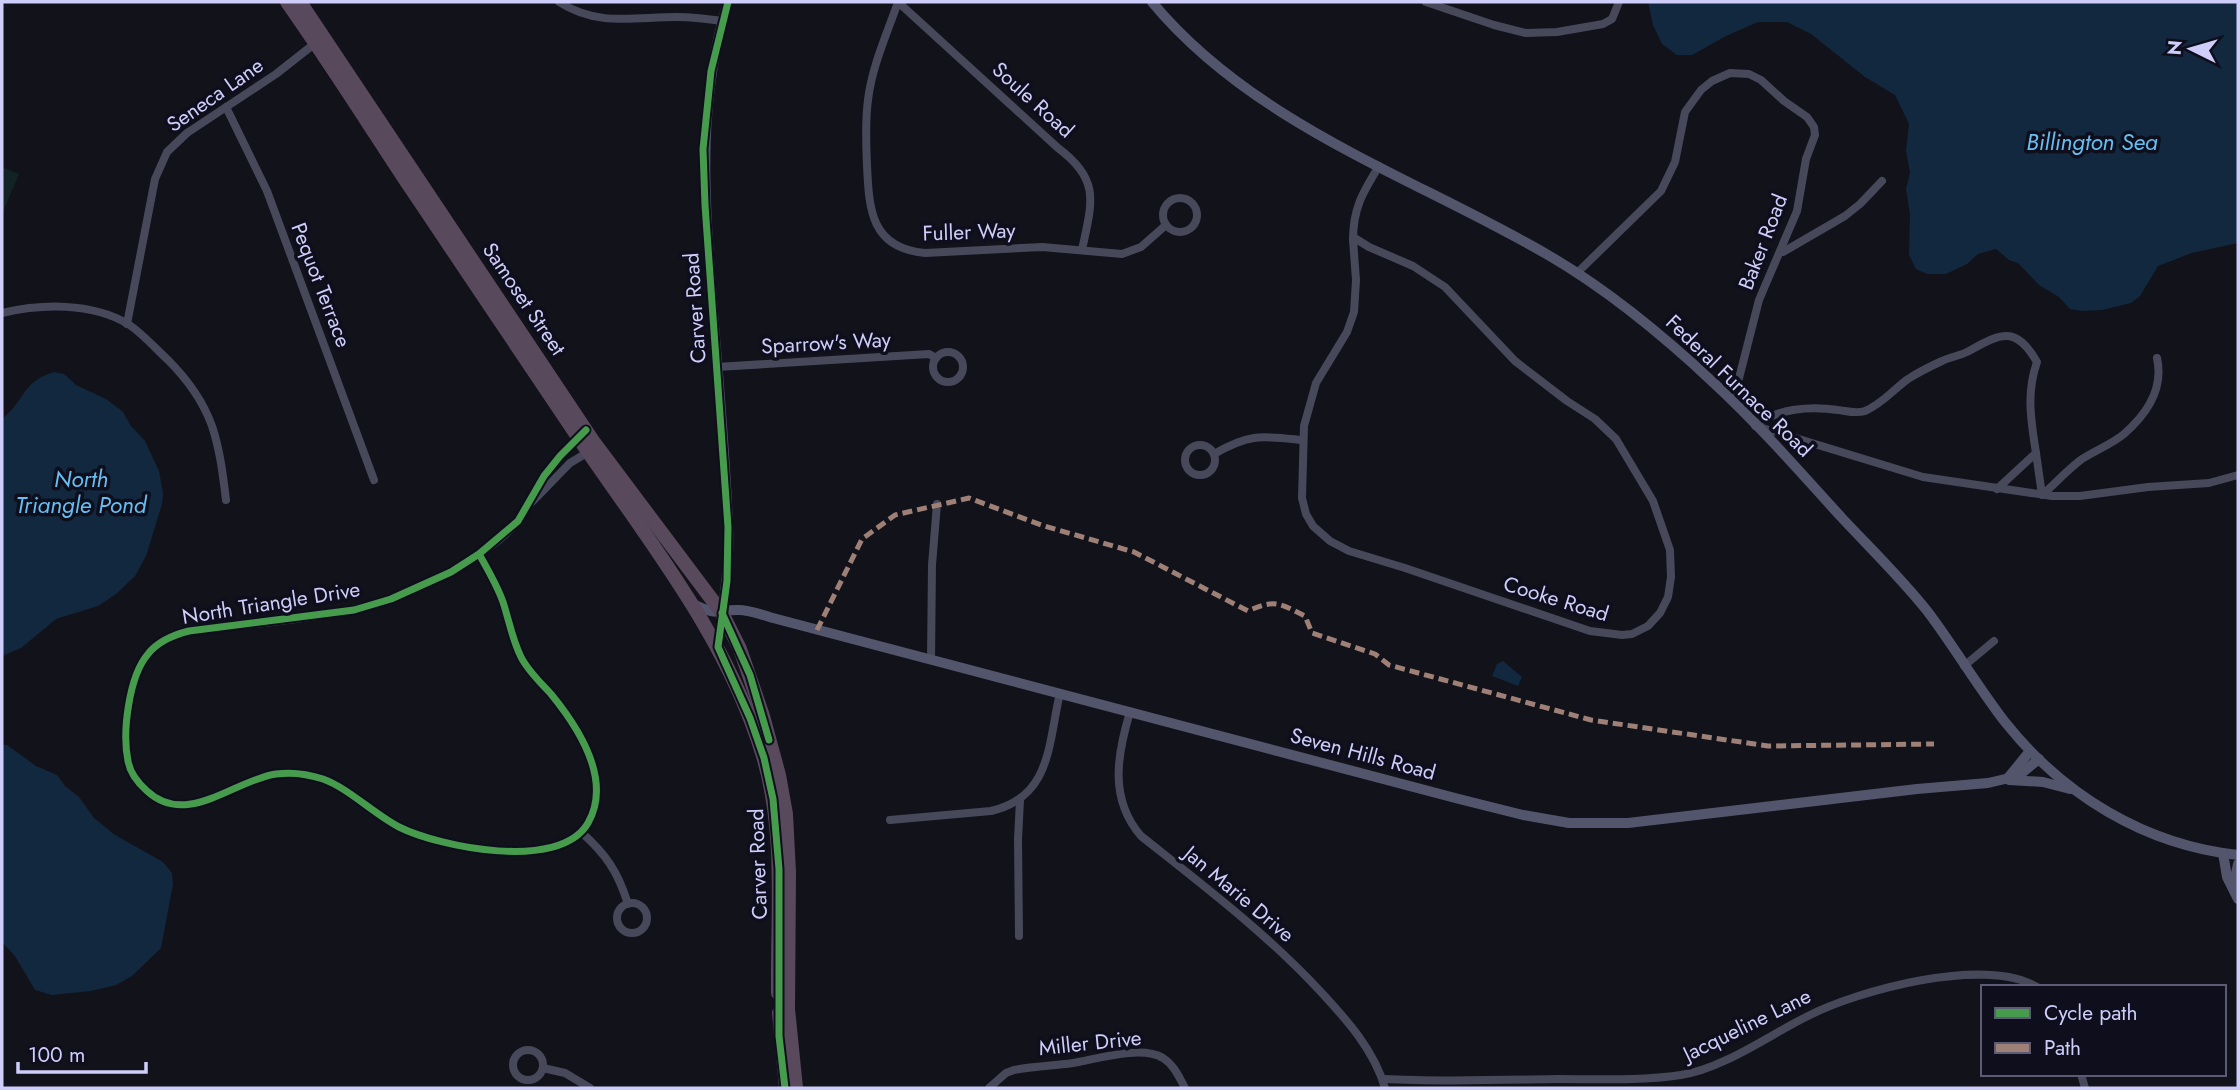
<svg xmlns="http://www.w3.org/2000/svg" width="2240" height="1090" font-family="Jost,sans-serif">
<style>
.green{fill:#112423}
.water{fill:#12283e}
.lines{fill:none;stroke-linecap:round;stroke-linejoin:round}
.street{stroke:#47485a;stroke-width:8}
.secondary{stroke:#53556c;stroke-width:10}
.highway{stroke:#59495d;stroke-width:14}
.quiet{stroke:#9e8076;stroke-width:5;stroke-dasharray:10 5;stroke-linecap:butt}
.cycleway-casing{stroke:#0f0e1d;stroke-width:11}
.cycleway{stroke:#469c4c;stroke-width:7}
.labels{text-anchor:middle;stroke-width:7;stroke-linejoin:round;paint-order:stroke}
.street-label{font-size:21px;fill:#cfcefb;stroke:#0f0e1d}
.water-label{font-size:23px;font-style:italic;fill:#65bff2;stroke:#0f0e1d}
</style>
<rect width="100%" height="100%" fill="#12121a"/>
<!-- green -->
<path class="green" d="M2,167L19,174L2,214Z"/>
<!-- water -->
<g class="water">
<path d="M1648,2H2238V243L2192,253L2158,266L2140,296L2131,303L2102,310L2082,311L2070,309L2059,297L2039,285L2018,263L2009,260L1996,249L1978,254L1967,264L1946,274H1927L1916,269L1909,255L1910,214L1906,189L1910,173L1906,151L1909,124L1895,95L1865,77L1811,34L1787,22H1758L1726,36L1692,55H1677L1662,44L1653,25Z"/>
<path d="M54,372L64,374L76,385L106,399L123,412L131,426L145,441L159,471L163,493L162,504L146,556L135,576L116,594L98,606L56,619L21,648L2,656V419C26,400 21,382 54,372Z"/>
<path d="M1503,661L1522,677L1518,686L1492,676L1497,664Z"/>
<path d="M2,745H7L36,766L57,775L65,786L79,797L94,818L115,835L163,862L172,873L173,884L161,948L132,976L116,985L91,991L52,995L35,990L15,956L2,942Z"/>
</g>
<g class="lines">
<!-- street -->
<g class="street">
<path d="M559,2C598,27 634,17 677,17C692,17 707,19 722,21"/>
<path d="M1426,2L1494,25L1526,33L1557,32L1603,24L1612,19L1619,2"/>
<path d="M226,107L267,191L374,480"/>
<circle cx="1180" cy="215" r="17"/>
<path d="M1353,237L1369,247L1413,266L1445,287L1515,361L1567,401L1595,419L1616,439L1653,501L1670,550L1671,577L1668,597L1660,613L1648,626L1632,634L1622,635L1590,631L1405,568L1349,551L1330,541L1313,526L1306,514L1302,498L1304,426L1316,383L1347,332L1354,312L1356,280L1353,240C1353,208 1363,192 1379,166"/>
<path d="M1082,250C1092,202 1101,180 1058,148L898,2C887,34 872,66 868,100C865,122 866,144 867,165C869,210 871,248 925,253L1042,247L1122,254L1141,247L1166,225"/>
<path d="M1783,252L1845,216L1860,204L1882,181"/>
<path d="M1577,273L1661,191L1675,162L1685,112L1701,90L1712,81L1730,73L1749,74L1761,80L1784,101L1807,117L1814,127L1815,135L1806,159L1797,211L1759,300L1737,386L1727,396"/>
<path d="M2,313C41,304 91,302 128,324C142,333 155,348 168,360C186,378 203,401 212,426C220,450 223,475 226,500"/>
<path d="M127,324L155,179L167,152L187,133L276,74L318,41"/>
<circle cx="948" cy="367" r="15"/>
<path d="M717,367L929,354L936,358"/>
<path d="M1755,426C1777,408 1811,406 1838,410C1847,411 1856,414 1865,411C1882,404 1894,389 1908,379C1919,372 1931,366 1942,361C1950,357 1959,356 1967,352C2000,334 2015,324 2037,362C2026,393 2031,421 2036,453L1997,489"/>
<path d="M1759,427L1923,477L2052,496H2080L2148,487L2209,483L2238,475"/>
<circle cx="1200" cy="460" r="15"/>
<path d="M2036,453L2042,495C2056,483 2068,469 2082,459C2096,450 2112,444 2124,434C2147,414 2164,389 2157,358"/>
<path d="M1214,454C1250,433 1262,436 1302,440"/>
<path d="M532,502L570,463L590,451"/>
<path d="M479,554C488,570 497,585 503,602C509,620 512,639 521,657C528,671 540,682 551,694C578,727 613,779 588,823C560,872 439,847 399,827C374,814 348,788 323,779C308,774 291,772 276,774C234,780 187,828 147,791C138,783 130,773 128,761C122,732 129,676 148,654C158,641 173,635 189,631C290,619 386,618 473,558C489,548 507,536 518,521C529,507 534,489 544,475C554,460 568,448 580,436"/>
<path d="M931,660L932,565L937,504"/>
<path d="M1964,666L1994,641"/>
<path d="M1130,712C1117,755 1109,799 1141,836C1204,886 1266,933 1320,991C1347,1020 1374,1050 1385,1088"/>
<path d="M890,820L991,811C1052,797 1048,743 1060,693"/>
<path d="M581,832C606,854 618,872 628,904"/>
<circle cx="632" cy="918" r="15"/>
<path d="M1019,936L1018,839L1020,800"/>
<circle cx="528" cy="1065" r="15"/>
<path d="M543,1068L565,1073L590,1088"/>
<path d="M2081,1074L2085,1088"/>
<path d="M1383,1079C1441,1082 1500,1080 1558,1079C1599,1079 1640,1081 1681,1075C1722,1069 1768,1036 1806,1017C1858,990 1984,956 2037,987"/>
<path d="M989,1088L1006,1073L1014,1070C1033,1066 1053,1066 1073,1063C1097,1059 1141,1045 1163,1058C1174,1065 1179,1077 1185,1088"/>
</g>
<!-- secondary -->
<g class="secondary">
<path d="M1152,2C1254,125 1414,177 1548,255C1610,291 1664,336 1716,385C1760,426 1801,473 1842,518C1871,549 1902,579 1928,612C1955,648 1978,687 2005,722C2063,795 2145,845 2238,855"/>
<path d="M693,604C718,616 714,610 738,610C749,610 763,615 773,618L1459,799L1523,815L1569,823H1628L1917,789L1988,783L2018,776L2039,759"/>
<path d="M718,647C723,606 730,567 728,525C725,446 717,366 711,286C704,187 698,99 728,2"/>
<path d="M2008,778L2030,751"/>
<path d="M2009,780L2043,782L2070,789"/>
<path d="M2223,853L2227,877L2238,899"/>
<path d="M2233,887L2238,864"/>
</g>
<!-- highway -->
<g class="highway">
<path d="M287,2C330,63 369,125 410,187C466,270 522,354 578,437C647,539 727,636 763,756C786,833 777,914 778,993"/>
<path d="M300,2L593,441L722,613L740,649L763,716L779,775L786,814L789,872L788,1009L796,1088"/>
<path d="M779,1013L786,1088"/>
</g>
<!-- quiet -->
<path class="quiet" d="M817,630L862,539L895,515L969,498L1041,525L1134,552L1248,611C1275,599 1279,603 1305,616L1312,633L1375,654L1389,665L1591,720L1768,746L1934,744"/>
<defs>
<g id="cycleway">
<path d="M728,2L711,71L703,149L705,205L728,527L727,581L718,647L750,718L764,758L773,799L779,869V1036L785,1088"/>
<path d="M479,554C488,570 497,585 503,602C509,620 512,639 521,657C528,671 540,682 551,694C578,727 613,779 588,823C560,872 439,847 399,827C374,814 348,788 323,779C308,774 291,772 276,774C234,780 187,828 147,791C138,783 130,773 128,761C122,732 129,676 148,654C158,641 173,635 189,631L354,610L391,599L451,572L479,554L518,521L544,476L560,456L586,430"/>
<path d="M722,613L750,675L769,740"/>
</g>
</defs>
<!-- cycleway casing -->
<use href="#cycleway" class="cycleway-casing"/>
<!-- cycleway -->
<use href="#cycleway" class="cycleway"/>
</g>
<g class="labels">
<!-- street labels -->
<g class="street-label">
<text transform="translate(215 95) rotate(-35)" y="7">Seneca Lane</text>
<text transform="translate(1033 100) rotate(42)" y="7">Soule Road</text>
<text transform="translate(969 232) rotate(-2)" y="7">Fuller Way</text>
<text transform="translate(1763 242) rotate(-69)" y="7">Baker Road</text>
<text transform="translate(321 285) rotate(69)" y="7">Pequot Terrace</text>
<text transform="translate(524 299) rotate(56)" y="7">Samoset Street</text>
<text transform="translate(695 308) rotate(-94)" y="7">Carver Road</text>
<text transform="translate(826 343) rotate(-3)" y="7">Sparrow's Way</text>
<text transform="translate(1739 386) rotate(44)" y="7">Federal Furnace Road</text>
<text transform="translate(1556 599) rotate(17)" y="7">Cooke Road</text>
<text transform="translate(271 603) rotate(-9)" y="7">North Triangle Drive</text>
<text transform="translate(1363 754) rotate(15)" y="7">Seven Hills Road</text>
<text transform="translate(758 864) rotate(-92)" y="7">Carver Road</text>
<text transform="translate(1239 894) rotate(40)" y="7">Jan Marie Drive</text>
<text transform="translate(1747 1025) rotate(-26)" y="7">Jacqueline Lane</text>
<text transform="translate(1090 1043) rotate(-6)" y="7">Miller Drive</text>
</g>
<!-- water labels -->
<g class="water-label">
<text x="2092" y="150">Billington Sea</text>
<text x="81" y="487">North<tspan x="81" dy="26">Triangle Pond</tspan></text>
</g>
</g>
<!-- border -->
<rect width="2240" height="1090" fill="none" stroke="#cfcefb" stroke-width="7"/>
<!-- legend -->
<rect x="1981" y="985" width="245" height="91" fill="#0f0e1d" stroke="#5c5b76" stroke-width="2"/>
<rect x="1995" y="1008" width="35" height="10" fill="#469c4c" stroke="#5c5b76" stroke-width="2"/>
<text x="2044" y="1020" font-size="21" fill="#cfcefb">Cycle path</text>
<rect x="1995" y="1043" width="35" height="10" fill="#9e8076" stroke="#5c5b76" stroke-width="2"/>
<text x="2044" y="1055" font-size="21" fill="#cfcefb">Path</text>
<!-- north arrow -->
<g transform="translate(2191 49) rotate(275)" stroke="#0f0e1d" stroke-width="5" paint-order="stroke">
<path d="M0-5L12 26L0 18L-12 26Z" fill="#cfcefb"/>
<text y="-10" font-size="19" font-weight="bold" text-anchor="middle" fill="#cfcefb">N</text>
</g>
<!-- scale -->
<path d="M18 1062v10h128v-10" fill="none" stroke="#cfcefb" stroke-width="3.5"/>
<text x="28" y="1062" font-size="21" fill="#cfcefb" stroke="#0f0e1d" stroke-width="5" paint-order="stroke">100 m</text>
</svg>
